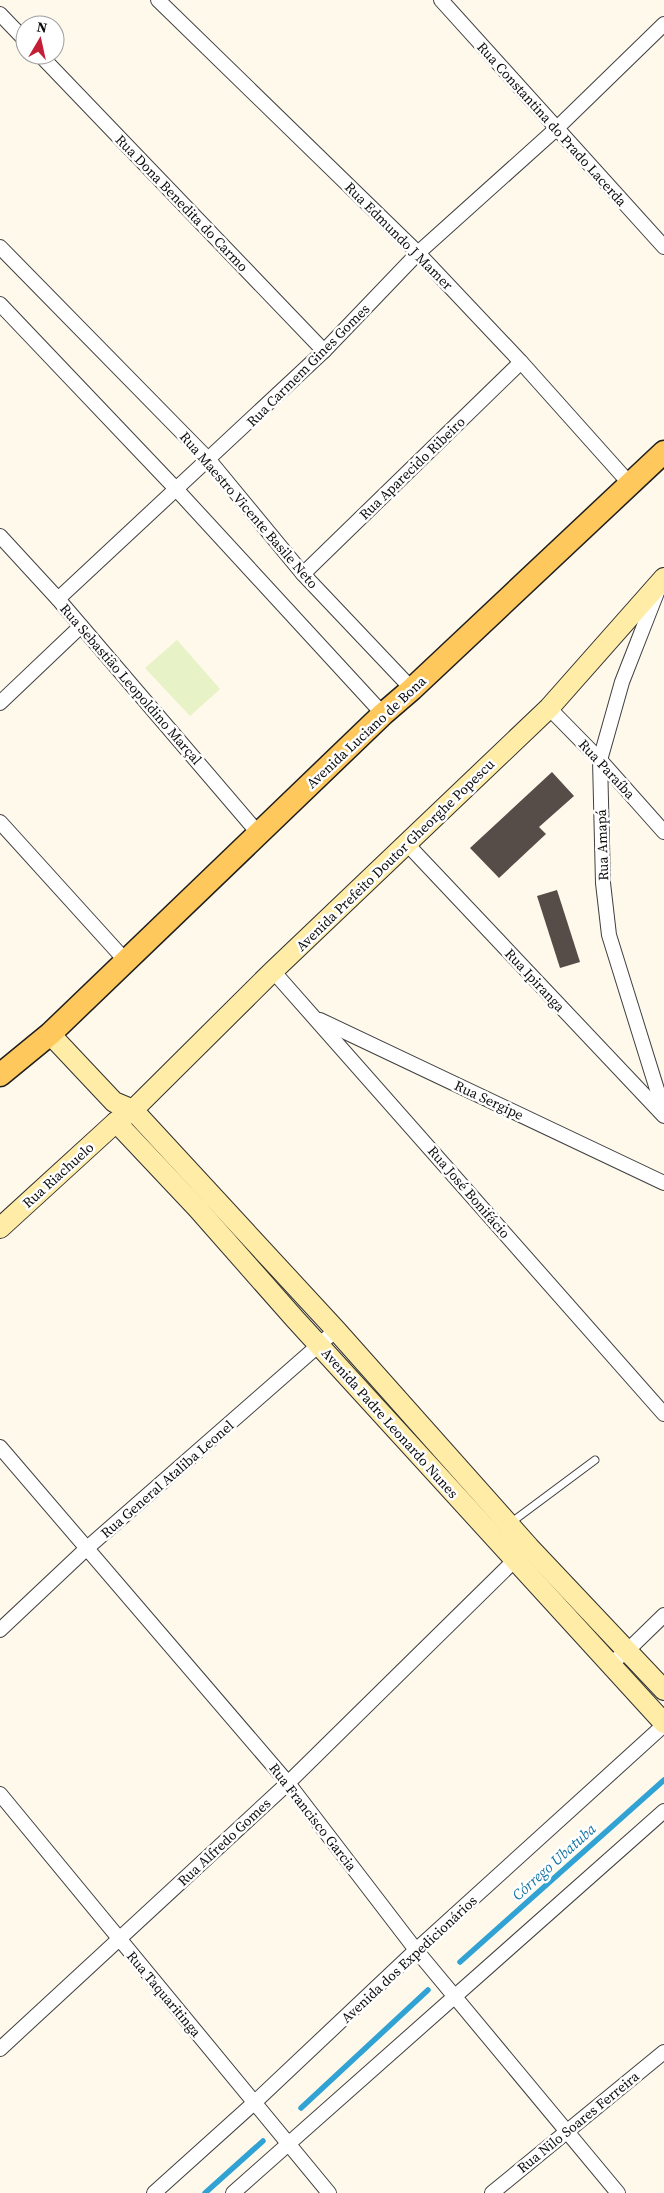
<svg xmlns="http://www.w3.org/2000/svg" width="664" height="2193" font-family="'Source Serif 4',serif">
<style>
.pitch{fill:#e7f2c6}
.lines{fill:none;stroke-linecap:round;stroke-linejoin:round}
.stream{stroke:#31a2d4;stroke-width:5.5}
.building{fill:#564c48}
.lane-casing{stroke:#404040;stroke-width:9}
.street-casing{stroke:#404040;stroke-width:16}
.secondary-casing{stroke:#2f2f2f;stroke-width:22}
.primary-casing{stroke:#1e1e1e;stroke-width:25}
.lane{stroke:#fff;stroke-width:7}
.street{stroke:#fff;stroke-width:14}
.secondary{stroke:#ffeda7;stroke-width:20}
.primary{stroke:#ffc85c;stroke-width:22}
.labels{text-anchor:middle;stroke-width:5;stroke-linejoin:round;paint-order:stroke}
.street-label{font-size:14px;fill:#0d0d0d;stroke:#fff}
.water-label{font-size:15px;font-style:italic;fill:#1072a4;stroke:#fff}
</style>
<rect width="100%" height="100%" fill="#fff9ec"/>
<!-- pitch -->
<path class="pitch" d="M177,640L220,689L190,716L145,668Z"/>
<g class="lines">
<!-- stream -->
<g class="stream">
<path d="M460,1962L664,1780"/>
<path d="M301,2108L428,1990"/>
<path d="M205,2193L263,2141"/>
</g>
</g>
<!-- building -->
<g class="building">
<path d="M552,772L574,796L539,827L546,834L499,878L470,848Z"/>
<path d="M557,890L580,962L560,968L537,896Z"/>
</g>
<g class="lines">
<defs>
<path id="lane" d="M509,1524L595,1460"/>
<g id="street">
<path d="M158,0L418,253L521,362L630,484"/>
<path d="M441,0L664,247"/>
<path d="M0,14L25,40"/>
<path d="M40,55L324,351"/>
<path d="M0,247L209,460L303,574L412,689"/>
<path d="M0,304L177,490L383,714"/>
<path d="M0,536L58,599L259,834"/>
<path d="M303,574L521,362"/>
<path d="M658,590L622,682L600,760L603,883L609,935L664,1112"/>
<path d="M58,599L324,351L418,253L556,129L664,24"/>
<path d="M0,703L81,626"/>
<path d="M549,708L600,760L664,832"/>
<path d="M0,822L125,960"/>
<path d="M407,844L664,1116"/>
<path d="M273,971L664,1414"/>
<path d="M320,1020L664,1183"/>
<path d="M0,1447L288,1783L416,1950L618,2193"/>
<path d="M0,1630L86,1549L336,1330"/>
<path d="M610,1664L627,1651L664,1615"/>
<path d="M0,1794L329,2193"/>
<path d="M0,2049L288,1783L521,1554"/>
<path d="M154,2193L254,2103L416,1950L664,1725"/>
<path d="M233,2193L664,1811"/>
<path d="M492,2193L664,2052"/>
</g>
<g id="secondary">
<path d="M50,1034L114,1102L133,1110L336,1330L529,1547L664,1690"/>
<path d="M116,1122L198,1209L295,1319L664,1723"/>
<path d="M0,1228L116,1122L133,1110L273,971L549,708L664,578"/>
</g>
<path id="primary" d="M0,1075L50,1034L383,714L412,689L664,452"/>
</defs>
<!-- lane casing -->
<use href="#lane" class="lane-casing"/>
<!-- street casing -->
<use href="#street" class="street-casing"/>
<!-- secondary casing -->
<use href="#secondary" class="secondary-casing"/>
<!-- primary casing -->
<use href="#primary" class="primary-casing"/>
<!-- lane -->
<use href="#lane" class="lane"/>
<!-- street -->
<use href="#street" class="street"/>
<!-- secondary -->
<use href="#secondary" class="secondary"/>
<!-- primary -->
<use href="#primary" class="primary"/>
</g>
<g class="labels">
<!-- street labels -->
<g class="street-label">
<text transform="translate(552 124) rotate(48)" y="5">Rua Constantina do Prado Lacerda</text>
<text transform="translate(182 203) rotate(46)" y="5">Rua Dona Benedita do Carmo</text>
<text transform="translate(399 236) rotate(45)" y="5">Rua Edmundo J Mamer</text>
<text transform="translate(308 365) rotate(-45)" y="5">Rua Carmem Gines Gomes</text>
<text transform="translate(412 468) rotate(-44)" y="5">Rua Aparecido Ribeiro</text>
<text transform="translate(249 510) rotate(49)" y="5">Rua Maestro Vicente Basile Neto</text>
<text transform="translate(131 684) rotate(49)" y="5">Rua Sebastião Leopoldino Marçal</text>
<text transform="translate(366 732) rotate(-43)" y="5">Avenida Luciano de Bona</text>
<text transform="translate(607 769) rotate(47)" y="5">Rua Paraíba</text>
<text transform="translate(602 845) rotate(-92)" y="5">Rua Amapá</text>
<text transform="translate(395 855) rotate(-44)" y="5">Avenida Prefeito Doutor Gheorghe Popescu</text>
<text transform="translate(535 980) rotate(47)" y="5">Rua Ipiranga</text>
<text transform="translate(489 1100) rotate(25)" y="5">Rua Sergipe</text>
<text transform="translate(58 1175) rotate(-42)" y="5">Rua Riachuelo</text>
<text transform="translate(469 1192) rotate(49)" y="5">Rua José Bonifácio</text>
<text transform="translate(390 1423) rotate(48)" y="5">Avenida Padre Leonardo Nunes</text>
<text transform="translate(167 1479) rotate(-41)" y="5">Rua General Ataliba Leonel</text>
<text transform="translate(313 1817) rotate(52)" y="5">Rua Francisco Garcia</text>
<text transform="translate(224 1842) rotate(-43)" y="5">Rua Alfredo Gomes</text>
<text transform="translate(409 1959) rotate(-43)" y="5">Avenida dos Expedicionários</text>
<text transform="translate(164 1994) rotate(50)" y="5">Rua Taquaritinga</text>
<text transform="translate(578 2122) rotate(-39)" y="5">Rua Nilo Soares Ferreira</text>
</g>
<!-- water labels -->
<g class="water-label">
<text transform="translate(554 1862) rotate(-42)" y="5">Córrego Ubatuba</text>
</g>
</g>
<!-- north arrow -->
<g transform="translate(40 40) rotate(9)"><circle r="24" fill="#ffffff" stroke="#9e9e9e"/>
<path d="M0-4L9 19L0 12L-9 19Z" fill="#c31e36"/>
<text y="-8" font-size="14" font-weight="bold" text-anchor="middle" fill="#0d0d0d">N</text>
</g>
</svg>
